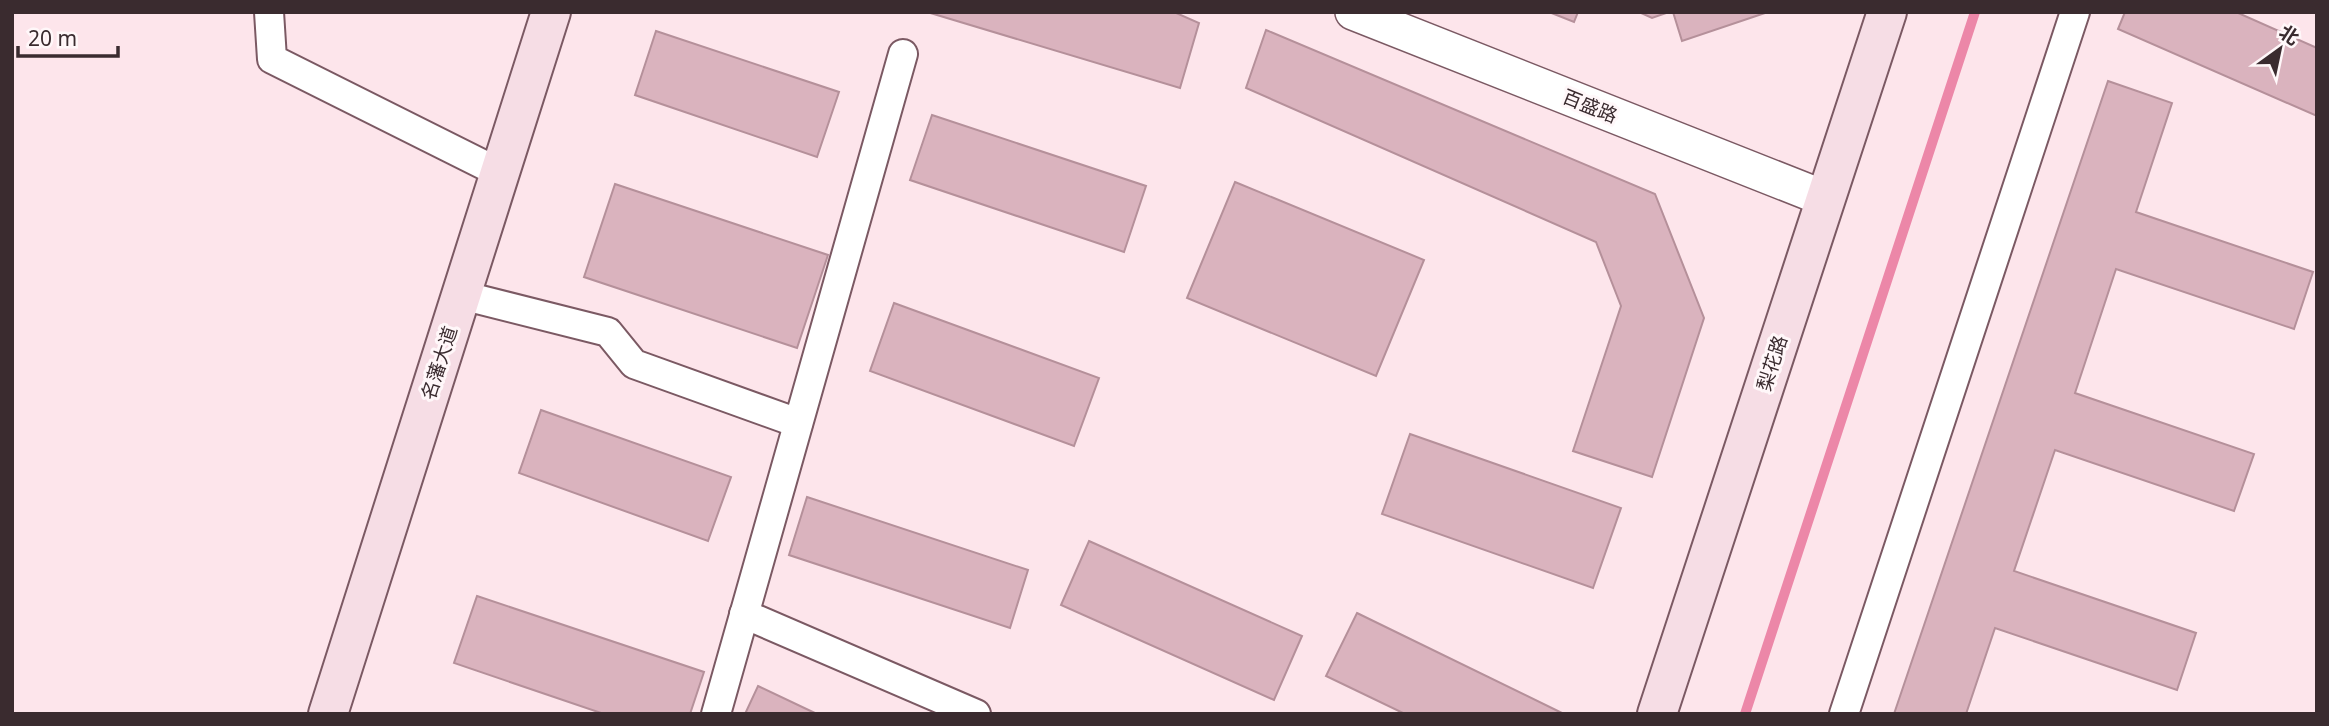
<svg xmlns="http://www.w3.org/2000/svg" width="2329" height="726" font-family="'Noto Sans','Noto Sans SC',sans-serif">
<style>
.lines{fill:none;stroke-linecap:round;stroke-linejoin:round}
.stream{stroke:#ec87a8;stroke-width:10}
.building{fill:#dab3be;stroke:#b5909a;stroke-width:2}
.minor-casing{stroke:#7b5963;stroke-width:32}
.tertiary-casing{stroke:#7b5963;stroke-width:38}
.secondary-casing{stroke:#7b5963;stroke-width:42}
.minor{stroke:#fff;stroke-width:28}
.tertiary{stroke:#fff;stroke-width:35}
.secondary{stroke:#f6dde5;stroke-width:38}
.labels{text-anchor:middle;stroke-width:6;stroke-linejoin:round;paint-order:stroke}
.street-label{font-size:19px;fill:#3a2b2f;stroke:#fff7f9}
</style>
<rect width="100%" height="100%" fill="#fde5eb"/>
<g class="lines">
<!-- stream -->
<path class="stream" d="M1745,714L1975,12"/>
</g>
<!-- building -->
<g class="building">
<path d="M927,12H1174L1199,23L1180,88Z"/>
<path d="M1549,12H1578L1574,22Z"/>
<path d="M1639,12H1669L1652,18Z"/>
<path d="M1673,12H1765V13L1682,41Z"/>
<path d="M2125,12H2236L2317,48V116L2118,29Z"/>
<path d="M1266,30L1655,194L1704,318L1652,477L1573,451L1621,306L1596,242L1246,88Z"/>
<path d="M656,31L839,92L817,157L635,95Z"/>
<path d="M2108,81L2172,103L2136,212L2313,272L2294,329L2116,269L2075,393L2254,454L2234,511L2055,450L2014,571L2196,633L2177,690L1995,628L1966,714H1894Z"/>
<path d="M932,115L1146,186L1124,252L910,180Z"/>
<path d="M1235,182L1424,260L1376,376L1187,298Z"/>
<path d="M615,184L828,255L797,348L584,277Z"/>
<path d="M894,303L1099,378L1074,446L870,371Z"/>
<path d="M541,410L731,477L708,541L519,473Z"/>
<path d="M1410,434L1621,508L1593,588L1382,514Z"/>
<path d="M807,497L1028,570L1010,628L789,555Z"/>
<path d="M1089,541L1302,636L1274,700L1061,605Z"/>
<path d="M477,596L704,672L690,714H604L454,663Z"/>
<path d="M1357,613L1564,714H1405L1326,676Z"/>
<path d="M758,686L817,714H745Z"/>
</g>
<g class="lines">
<defs>
<g id="minor">
<path d="M269,12L272,59L500,173"/>
<path d="M461,295L608,332L634,364L798,423"/>
<path d="M744,614L976,714"/>
<path d="M716,714L903,54"/>
<path d="M1844,714L2075,12"/>
</g>
<path id="tertiary" d="M1353,12L1826,199"/>
<g id="secondary">
<path d="M328,714L551,12"/>
<path d="M1657,714L1887,12"/>
</g>
</defs>
<!-- minor casing -->
<use href="#minor" class="minor-casing"/>
<!-- tertiary casing -->
<use href="#tertiary" class="tertiary-casing"/>
<!-- secondary casing -->
<use href="#secondary" class="secondary-casing"/>
<!-- minor -->
<use href="#minor" class="minor"/>
<!-- tertiary -->
<use href="#tertiary" class="tertiary"/>
<!-- secondary -->
<use href="#secondary" class="secondary"/>
</g>
<g class="labels">
<!-- street labels -->
<g class="street-label">
<text transform="translate(1590 106) rotate(22)" y="7">百盛路</text>
<text transform="translate(439 363) rotate(-72)" y="7">名藩大道</text>
<text transform="translate(1772 363) rotate(-72)" y="7">梨花路</text>
</g>
</g>
<!-- border -->
<rect width="2329" height="726" fill="none" stroke="#3a2b2f" stroke-width="28"/>
<!-- north arrow -->
<g transform="translate(2280 49) rotate(33)" stroke="#fff7f9" stroke-width="5" paint-order="stroke">
<path d="M0-5L12 26L0 18L-12 26Z" fill="#3a2b2f"/>
<text y="-10" font-size="19" font-weight="bold" text-anchor="middle" fill="#3a2b2f">北</text>
</g>
<!-- scale -->
<path d="M18 46v10h100v-10" fill="none" stroke="#3a2b2f" stroke-width="3.5"/>
<text x="28" y="46" font-size="21" fill="#3a2b2f" stroke="#fff7f9" stroke-width="5" paint-order="stroke">20 m</text>
</svg>
